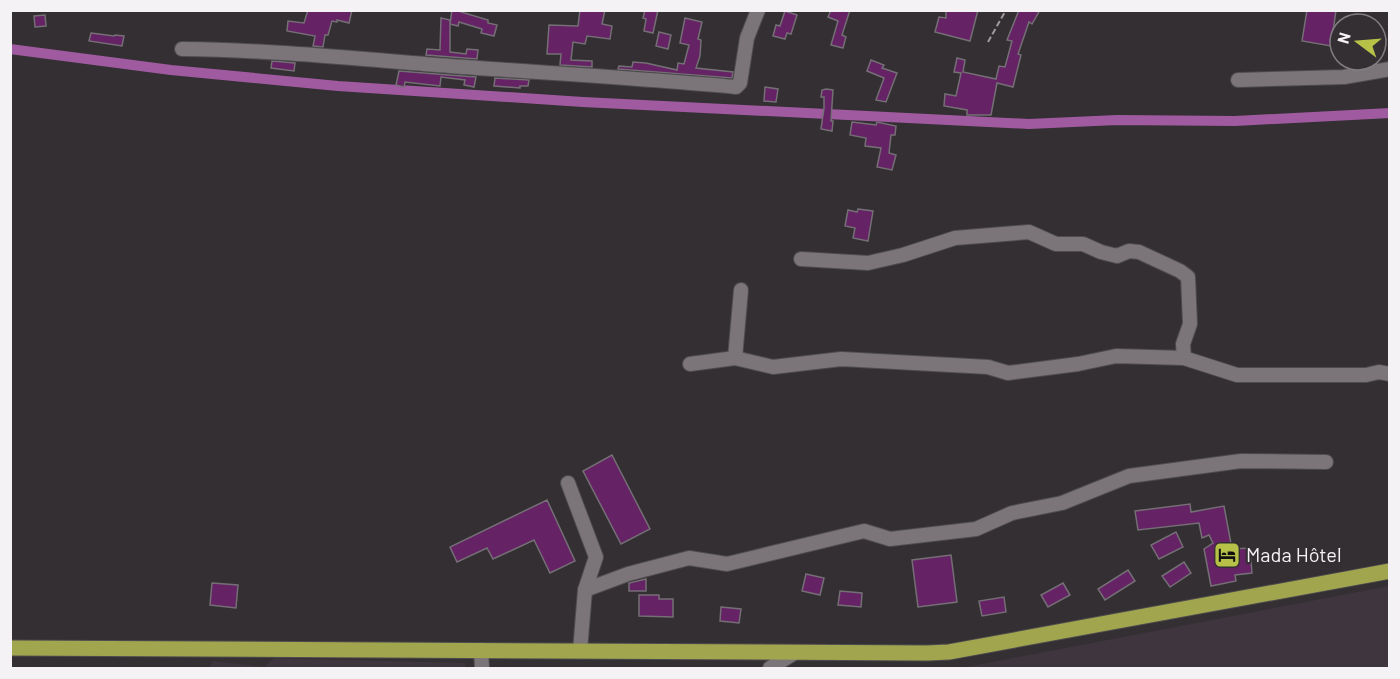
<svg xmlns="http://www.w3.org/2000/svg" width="1400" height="679" font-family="Barlow,sans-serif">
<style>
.built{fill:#3f353e}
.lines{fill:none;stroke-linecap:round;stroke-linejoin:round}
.canal{stroke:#a05ba0;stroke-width:10}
.building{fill:#652265;stroke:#746f74;stroke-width:1.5}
.minor-casing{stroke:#4f4c4f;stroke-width:16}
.major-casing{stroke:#4f4c4f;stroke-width:17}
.path{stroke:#9e9a9e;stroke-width:2;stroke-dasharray:6 3;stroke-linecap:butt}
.minor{stroke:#7b757a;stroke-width:14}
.major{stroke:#a1a64e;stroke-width:15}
.labels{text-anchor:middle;stroke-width:4.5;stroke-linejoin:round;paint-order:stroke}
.poi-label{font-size:20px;fill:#f5f2f5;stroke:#332f33;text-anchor:start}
</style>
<rect width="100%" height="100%" fill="#332f33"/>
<!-- built -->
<g class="built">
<path d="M1389,586V668H961Z"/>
<path d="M274,658L465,663L466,668H210L212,661L264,667Z"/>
</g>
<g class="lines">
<!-- canal -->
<path class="canal" d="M10,49L171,70L338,86L583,102L1029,124L1117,120L1235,121L1390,113"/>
</g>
<!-- building -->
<g class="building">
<path d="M308,10H352L349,23L337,20V22L332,21L328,35H325L323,47L313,46L315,36L287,31L288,21L304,23Z"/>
<path d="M452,10H461V12L488,20V23L497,25L494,36L481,33L482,29L459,22L458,26L450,24Z"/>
<path d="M580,10H605L602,24L612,26L610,39L587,36L585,44L573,42L571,60L592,61V67L560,65L561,54H547L549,25L578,26Z"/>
<path d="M645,10H658L653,33L644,31L646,19L643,18Z"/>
<path d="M831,10H850L842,35L846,37L843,48L831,45L838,21L828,17Z"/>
<path d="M946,10H978L970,41L935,32L939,17L946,18Z"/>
<path d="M1019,10H1040L1032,24L1029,22L1018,54L1021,55L1013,87L997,83L991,115H967V110L944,106L945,94L956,96L961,73L954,72L957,58L965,60L963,72L996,79L999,66L1005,67L1012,41L1007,40Z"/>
<path d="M1307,10H1336L1331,46L1302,41Z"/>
<path d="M785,11L797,15L791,34L787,33L785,39L773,36L776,25L780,26Z"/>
<path d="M45,15L46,26L35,27L34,16Z"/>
<path d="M441,18L450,20V52L466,54L467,49L478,50L477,59L426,55L427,49L440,50Z"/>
<path d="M685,18L702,22L698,39L701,40L700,56L696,68L733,72L732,78L618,69L619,66L632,67L633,62L646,63L677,70L678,63L684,64L689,45L680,43Z"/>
<path d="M659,32L671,35L668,49L656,46Z"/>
<path d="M91,33L114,36L115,35L124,36L122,46L89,41Z"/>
<path d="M871,60L884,65L882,68L897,73L886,102L876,100L884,78L867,71Z"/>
<path d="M272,61L295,63L294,71L271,68Z"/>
<path d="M399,71L449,75L476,77L474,87L464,85L465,80L441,77L440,86L405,82L404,87L396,85Z"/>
<path d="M495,78L529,80L528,86H520V88L494,86Z"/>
<path d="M765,87L778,89L776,102L764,101Z"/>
<path d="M826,89L833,90L831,121H833L832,131L821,129L824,108V97H821L822,90Z"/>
<path d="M852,122L876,125L877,122L896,126L895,135H891L889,153L896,155L892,170L877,167L881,148L865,146L866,138L850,135Z"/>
<path d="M858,209L873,211L868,241L853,238L855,228L845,226L848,210L857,212Z"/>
<path d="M612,455L650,529L621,544L583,471Z"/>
<path d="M547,500L575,561L550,573L534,540L493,559L487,548L457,562L450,547Z"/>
<path d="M1190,504L1191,512L1224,506L1232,549L1250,548L1252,573L1235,575L1236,581L1211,586L1204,549L1213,543L1209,535L1202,538L1199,523L1138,530L1135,511Z"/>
<path d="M1176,532L1183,547L1159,559L1151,545Z"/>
<path d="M951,555L957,602L918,607L912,560Z"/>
<path d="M1184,562L1191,573L1170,587L1162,576Z"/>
<path d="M1128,570L1135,581L1105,600L1098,589Z"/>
<path d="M806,574L824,578L820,595L802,591Z"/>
<path d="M646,579V591H629V583Z"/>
<path d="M212,583L238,585L236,608L210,605Z"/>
<path d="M1063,583L1070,595L1048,607L1041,595Z"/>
<path d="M840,591L862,593L861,607L838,605Z"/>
<path d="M639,595H659V599H673V617L639,616Z"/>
<path d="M1004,597L1006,612L982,616L979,601Z"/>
<path d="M721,607L741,609L739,623L720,621Z"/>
</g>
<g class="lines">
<defs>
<g id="minor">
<path d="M182,49C271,50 360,59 450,66C545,73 640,78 736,87L740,83L747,38L758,10"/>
<path d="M1238,80L1344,77L1390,69"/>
<path d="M801,259L868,263L903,255L955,238L1029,232L1056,244H1083L1101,252L1117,256L1129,251L1139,252L1180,271L1188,277L1190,324L1183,344L1184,358"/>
<path d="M735,358L741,290"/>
<path d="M690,364L735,358L773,367L841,359L988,367L1008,373L1078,364L1116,356L1184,358L1237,375H1366L1379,372L1390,374"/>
<path d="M568,483L596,557L585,590L580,651"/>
<path d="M585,590L628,574L689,558L727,564L864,531L890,539L976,529L1012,513L1062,503L1129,476L1241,461L1326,462"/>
<path d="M481,650L482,668"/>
<path d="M770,668L796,652"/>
</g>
<path id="major" d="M10,648L927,653L949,652L1390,571"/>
</defs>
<!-- minor casing -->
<use href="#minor" class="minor-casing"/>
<!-- major casing -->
<use href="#major" class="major-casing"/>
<!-- path -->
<path class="path" d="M988,42L1006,10"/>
<!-- minor -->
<use href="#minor" class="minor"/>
<!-- major -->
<use href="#major" class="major"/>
</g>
<!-- icons -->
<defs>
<symbol id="hotel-square" viewBox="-11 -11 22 22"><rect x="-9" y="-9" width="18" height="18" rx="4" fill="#b7c148" stroke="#332f33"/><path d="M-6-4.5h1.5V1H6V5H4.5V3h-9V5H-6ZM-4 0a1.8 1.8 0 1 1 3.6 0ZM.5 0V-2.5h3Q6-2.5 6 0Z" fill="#111"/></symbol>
</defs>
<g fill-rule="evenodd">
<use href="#hotel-square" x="1212" y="540" width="30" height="30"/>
</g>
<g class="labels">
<!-- poi labels -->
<g class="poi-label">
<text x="1246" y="562">Mada Hôtel</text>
</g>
</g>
<!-- border -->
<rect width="1400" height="679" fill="none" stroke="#f5f2f5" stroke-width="24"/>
<!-- north arrow -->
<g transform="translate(1358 42) rotate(286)"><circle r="28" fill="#332f33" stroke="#817d81" stroke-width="1.5"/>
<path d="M0-4.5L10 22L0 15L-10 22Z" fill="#b7c148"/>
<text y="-9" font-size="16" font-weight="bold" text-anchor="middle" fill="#f5f2f5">N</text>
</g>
</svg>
